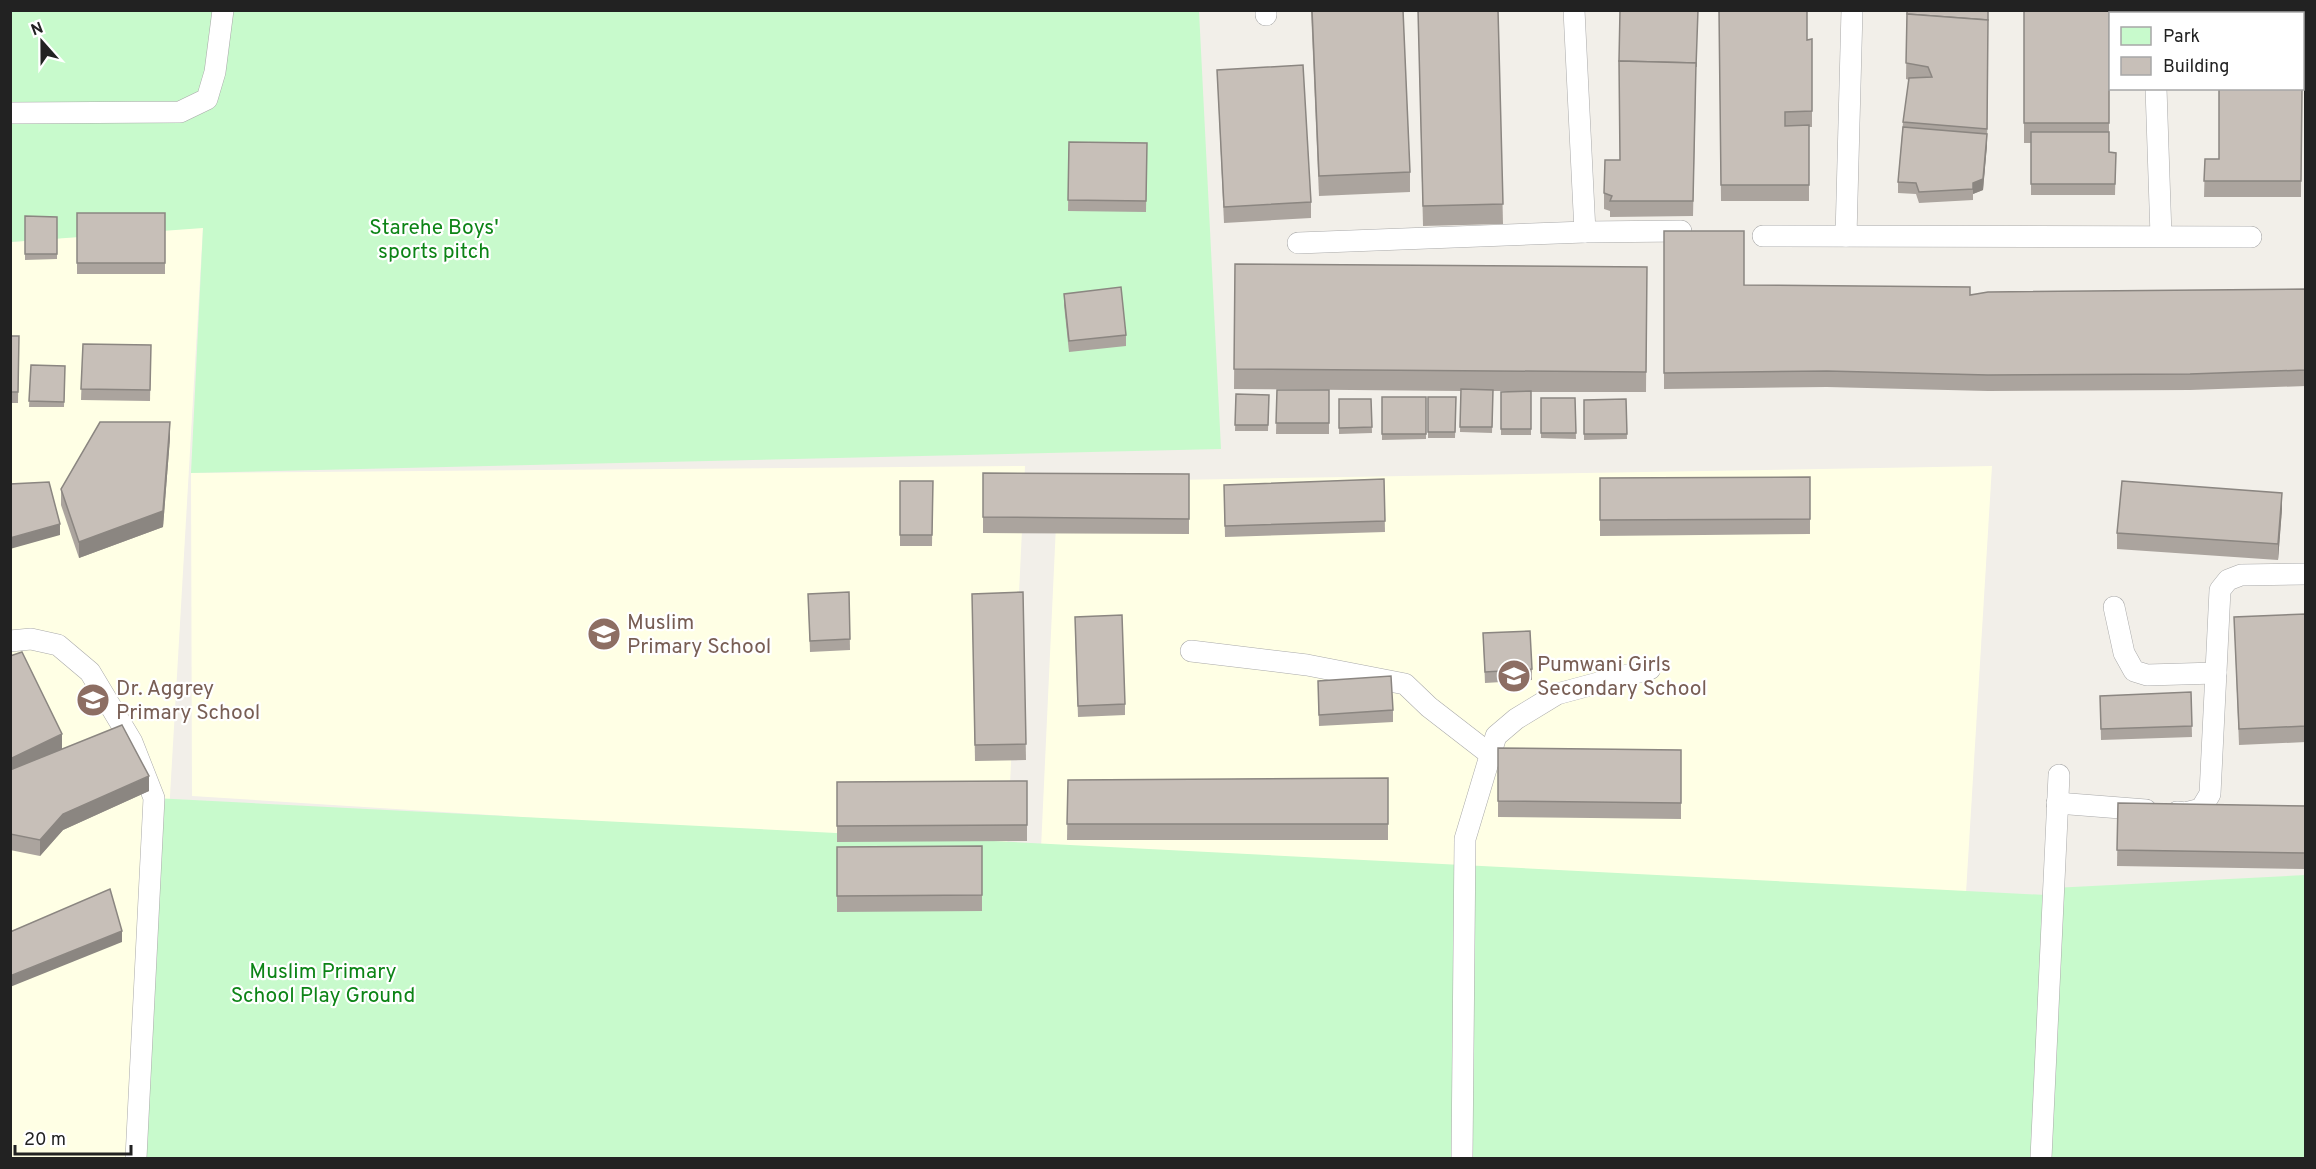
<svg xmlns="http://www.w3.org/2000/svg" width="2316" height="1169" font-family="Overpass,sans-serif">
<style>
.education{fill:#ffffe5}
.park{fill:#c8facc}
.lines{fill:none;stroke-linecap:round;stroke-linejoin:round}
.service-casing{stroke:#a9a9a9;stroke-width:22}
.service{stroke:#fff;stroke-width:21}
.wall{fill:#aba49e}
.shaded-wall{fill:#8b8681}
.building{fill:#c7bfb8;stroke:#8b8681;stroke-width:1.5}
.labels{text-anchor:middle;stroke-width:4.5;stroke-linejoin:round;paint-order:stroke}
.park-label{font-size:21px;fill:#0c8416;stroke:#fff}
.education-label{font-size:21px;fill:#785e54;stroke:#fff;text-anchor:start}
</style>
<rect width="100%" height="100%" fill="#f2efe9"/>
<!-- education -->
<g class="education">
<path d="M203,227L149,1158H11V242Z"/>
<path d="M1025,466L1007,848L192,796L191,473Z"/>
<path d="M1992,466L1966,893L1040,870L1058,482Z"/>
</g>
<!-- park -->
<g class="park">
<path d="M11,11H1199L1221,449L191,473L203,228L11,242Z"/>
<path d="M154,798L2046,895L2037,1158H136Z"/>
<path d="M2305,875V1158H2041L2053,888Z"/>
</g>
<g class="lines">
<defs>
<g id="service">
<path d="M1266,10V15"/>
<path d="M1574,10L1585,232"/>
<path d="M2153,10V14"/>
<path d="M2156,88L2161,236"/>
<path d="M10,113L180,112L207,99L215,72L223,10"/>
<path d="M1763,236L2251,237"/>
<path d="M1846,236L1852,10"/>
<path d="M1298,243L1585,232L1681,231"/>
<path d="M2114,607L2124,653L2134,671L2147,675L2216,673"/>
<path d="M10,641L31,639L58,645L90,672L132,742L154,798L136,1158"/>
<path d="M1191,651L1307,665L1405,684L1429,707L1491,755"/>
<path d="M2057,803L2146,810"/>
<path d="M2177,812L2185,813L2201,809L2210,794L2220,590L2228,580L2241,575L2306,574"/>
<path d="M1462,1158L1465,839L1496,736L1516,719L1557,694L1650,669"/>
<path d="M2041,1158L2059,775"/>
</g>
</defs>
<!-- service casing -->
<use href="#service" class="service-casing"/>
<!-- service -->
<use href="#service" class="service"/>
</g>
<!-- wall -->
<g class="wall">
<path d="M1311,10H1403L1410,172V192L1319,196Z"/>
<path d="M1418,10H1498L1503,224L1423,226Z"/>
<path d="M1719,10L1807,40L1812,39V127H1809V201H1721Z"/>
<path d="M1907,10L1988,36L1987,145L1983,190L1973,194V200L1919,203L1916,194L1898,193V182L1903,122L1909,80L1906,79Z"/>
<path d="M2024,10H2109V152L2116,153L2115,195H2031V143H2024Z"/>
<path d="M1217,70L1311,202V218L1224,223Z"/>
<path d="M1696,78L1693,216L1610,217V211L1604,209V193L1620,160Z"/>
<path d="M2302,88L2301,197H2204L2205,159H2219Z"/>
<path d="M1069,142L1147,143L1146,212L1068,211Z"/>
<rect x="77" y="213" width="88" height="61"/>
<path d="M25,216L57,217V259L25,260Z"/>
<path d="M1664,231L1744,285L1970,295L2306,289V386L2190,390L1988,391L1827,387L1664,389Z"/>
<path d="M1235,264L1647,267L1646,392H1531V435H1501V392L1518,391H1493L1492,433L1460,432L1461,391L1234,389Z"/>
<path d="M1064,294L1126,335V346L1069,352L1064,305Z"/>
<path d="M10,336H19L18,403H10Z"/>
<path d="M83,344L151,345L150,401L81,400Z"/>
<path d="M31,365L65,366L64,407H29Z"/>
<path d="M1277,390H1329V434H1276Z"/>
<path d="M1236,394L1269,395L1268,431H1235Z"/>
<path d="M1382,397H1426V439L1382,440Z"/>
<path d="M1428,397H1456L1455,438H1428Z"/>
<path d="M1541,398H1575L1576,439L1541,438Z"/>
<path d="M1339,399H1371L1372,433L1339,434Z"/>
<path d="M1626,399L1627,439L1584,440V400Z"/>
<path d="M170,438L163,527L79,558L61,505V489Z"/>
<path d="M983,473L1189,474V534L983,533Z"/>
<path d="M1810,477V534L1600,536V478Z"/>
<path d="M1384,479L1385,532L1225,537L1224,485Z"/>
<path d="M900,481H933L932,546H900Z"/>
<path d="M2282,509L2278,560L2117,549V533Z"/>
<path d="M849,592L850,650L810,652L808,594Z"/>
<path d="M1023,592L1026,760L975,761L972,594Z"/>
<path d="M2306,614V742L2239,745L2234,617Z"/>
<path d="M1075,628L1125,704V715L1078,717Z"/>
<path d="M1483,633L1532,669V680L1485,683Z"/>
<path d="M10,656L62,749L149,791L63,830L40,856L10,850Z"/>
<path d="M1318,681L1393,710V722L1319,726Z"/>
<path d="M2191,692L2192,737L2101,740L2100,696Z"/>
<path d="M1498,748L1681,750V819L1498,817Z"/>
<path d="M1388,778V840H1067L1068,780Z"/>
<path d="M1027,781V841L837,842V782Z"/>
<path d="M2118,803L2306,806L2305,869L2117,866Z"/>
<path d="M982,846V911L837,912V847Z"/>
</g>
<!-- shaded-wall -->
<g class="shaded-wall">
<path d="M1988,20L1987,145L1983,190L1973,194V183L1987,134Z"/>
<path d="M170,422V438L163,527L79,558V542Z"/>
<path d="M2282,493V509L2278,560V544Z"/>
<path d="M60,524V535L10,549V538Z"/>
<path d="M62,734V750L10,775V759Z"/>
<path d="M149,776V791L63,830L40,856V840L63,814Z"/>
<path d="M122,931V942L10,987V976Z"/>
</g>
<!-- building -->
<g class="building">
<path d="M1312,10H1403L1410,172L1319,176Z"/>
<path d="M1418,10H1498L1503,204L1423,206Z"/>
<path d="M1620,10H1698L1696,67V63L1619,61Z"/>
<path d="M1719,10H1807V40L1812,39V111L1785,112V126L1809,125V185H1721Z"/>
<path d="M1907,10H1988V20L1907,14Z"/>
<rect x="2024" y="10" width="85" height="113"/>
<path d="M2198,10H2303L2302,62V14H2198Z"/>
<path d="M1907,14L1988,20L1987,129L1903,122L1909,78L1932,77L1928,67L1906,63Z"/>
<path d="M1619,61L1696,63L1693,201H1610L1612,196L1604,193L1605,160H1620Z"/>
<path d="M1303,65L1311,202L1224,207L1217,70Z"/>
<path d="M2219,88H2302L2301,181H2204L2205,159H2219Z"/>
<path d="M1903,127L1987,134L1983,179L1973,183V189L1919,192L1916,183L1898,182Z"/>
<path d="M2031,132H2109V152L2116,153L2115,184H2031Z"/>
<path d="M1069,142L1147,143L1146,201L1068,200Z"/>
<rect x="77" y="213" width="88" height="50"/>
<path d="M25,216L57,217V254H25Z"/>
<path d="M1664,231H1744V285L1970,287V295L1988,292L2306,289V370L2190,374L1988,375L1827,371L1664,373Z"/>
<path d="M1235,264L1647,267L1646,372L1234,369Z"/>
<path d="M1121,287L1126,335L1069,341L1064,294Z"/>
<path d="M10,336H19L18,392H10Z"/>
<path d="M83,344L151,345L150,390L81,389Z"/>
<path d="M31,365L65,366L64,402L29,401Z"/>
<path d="M1461,389L1493,390L1492,427H1460Z"/>
<path d="M1277,390H1329V423H1276Z"/>
<path d="M1531,391V429H1501V392Z"/>
<path d="M1236,394L1269,395L1268,425H1235Z"/>
<rect x="1382" y="397" width="44" height="37"/>
<path d="M1428,397H1456L1455,432H1428Z"/>
<path d="M1541,398H1575L1576,433H1541Z"/>
<path d="M1339,399H1371L1372,427L1339,428Z"/>
<path d="M1626,399L1627,434H1584V400Z"/>
<path d="M100,422H170L163,511L79,542L61,489Z"/>
<path d="M983,473L1189,474V519L983,517Z"/>
<path d="M1810,477V519L1600,520V478Z"/>
<path d="M1384,479L1385,521L1225,526L1224,485Z"/>
<path d="M900,481H933L932,535H900Z"/>
<path d="M2122,481L2282,493L2278,544L2117,533Z"/>
<path d="M49,482L60,524L10,538V484Z"/>
<path d="M849,592L850,639L810,641L808,594Z"/>
<path d="M1023,592L1026,744L975,745L972,594Z"/>
<path d="M2306,614V726L2239,729L2234,617Z"/>
<path d="M1122,615L1125,704L1078,706L1075,617Z"/>
<path d="M1530,631L1532,669L1485,672L1483,633Z"/>
<path d="M22,652L62,734L10,759V656Z"/>
<path d="M1391,676L1393,710L1319,715L1318,681Z"/>
<path d="M2191,692L2192,726L2101,729L2100,696Z"/>
<path d="M122,725L149,776L63,814L40,840L10,834V770Z"/>
<path d="M1498,748L1681,750V803L1498,801Z"/>
<path d="M1388,778V824H1067L1068,780Z"/>
<path d="M1027,781V825L837,826V782Z"/>
<path d="M2118,803L2306,806L2305,853L2117,850Z"/>
<path d="M982,846V895L837,896V847Z"/>
<path d="M110,889L122,931L10,976V932Z"/>
</g>
<!-- icons -->
<defs>
<symbol id="school-disc" viewBox="-11 -11 22 22"><circle r="9.5" fill="#8d6e63" stroke="#fff"/><path d="M0-5L7-2L0 1L-7-2ZM-4 1L0 2.5L4 1V4Q0 6-4 4Z" fill="#fff"/></symbol>
</defs>
<g fill-rule="evenodd">
<use href="#school-disc" x="585" y="615" width="38" height="38"/>
<use href="#school-disc" x="1495" y="657" width="38" height="38"/>
<use href="#school-disc" x="74" y="681" width="38" height="38"/>
</g>
<g class="labels">
<!-- park labels -->
<g class="park-label">
<text x="434" y="234">Starehe Boys'<tspan x="434" dy="24">sports pitch</tspan></text>
<text x="323" y="978">Muslim Primary<tspan x="323" dy="24">School Play Ground</tspan></text>
</g>
<!-- education labels -->
<g class="education-label">
<text x="627" y="629">Muslim<tspan x="627" dy="24">Primary School</tspan></text>
<text x="1537" y="671">Pumwani Girls<tspan x="1537" dy="24">Secondary School</tspan></text>
<text x="116" y="695">Dr. Aggrey<tspan x="116" dy="24">Primary School</tspan></text>
</g>
</g>
<!-- border -->
<rect width="2316" height="1169" fill="none" stroke="#222222" stroke-width="24"/>
<!-- legend -->
<rect x="2109" y="12" width="195" height="78" fill="#ffffff" stroke="#a7a7a7" stroke-width="1.5"/>
<rect x="2121" y="27" width="30" height="18" fill="#c8facc" stroke="#a7a7a7" stroke-width="1.5"/>
<text x="2163" y="42" font-size="18" fill="#222222">Park</text>
<rect x="2121" y="57" width="30" height="18" fill="#c7bfb8" stroke="#a7a7a7" stroke-width="1.5"/>
<text x="2163" y="72" font-size="18" fill="#222222">Building</text>
<!-- north arrow -->
<g transform="translate(42 42) rotate(339)" stroke="#ffffff" stroke-width="4.5" paint-order="stroke">
<path d="M0-4.5L10 22L0 15L-10 22Z" fill="#222222"/>
<text y="-9" font-size="16" font-weight="bold" text-anchor="middle" fill="#222222">N</text>
</g>
<!-- scale -->
<path d="M15 1145v9h116v-9" fill="none" stroke="#222222" stroke-width="3"/>
<text x="24" y="1145" font-size="18" fill="#222222" stroke="#ffffff" stroke-width="4.5" paint-order="stroke">20 m</text>
</svg>
